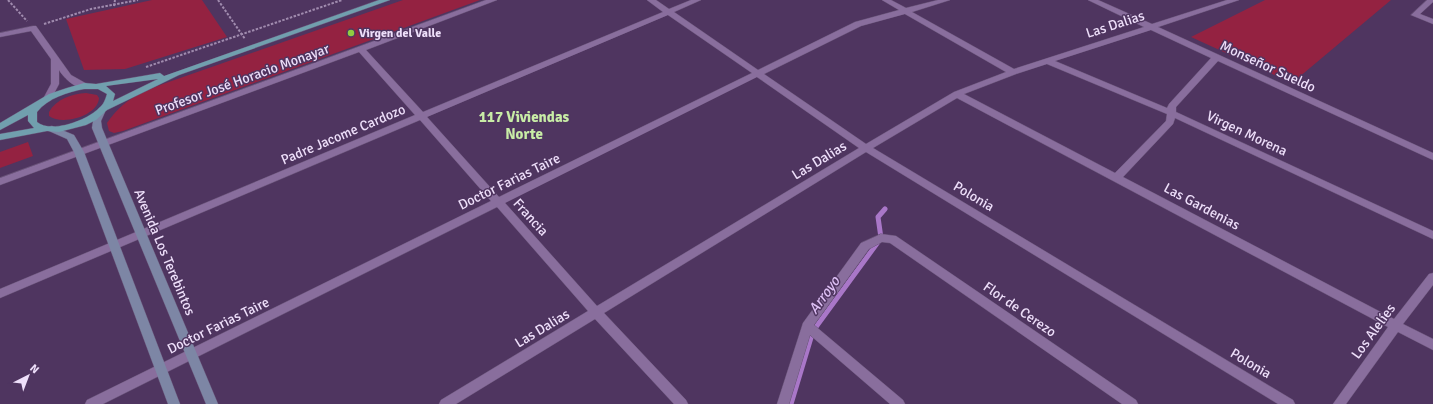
<svg xmlns="http://www.w3.org/2000/svg" width="1433" height="404" font-family="Signika,sans-serif">
<style>
.green{fill:#942241}
.lines{fill:none;stroke-linecap:round;stroke-linejoin:round}
.stream{stroke:#a977c8;stroke-width:5}
.street-casing{stroke:#685377;stroke-width:1}
.secondary-casing{stroke:#685377;stroke-width:1}
.primary-casing{stroke:#685377;stroke-width:1}
.path{stroke:#a08bae;stroke-width:2;stroke-dasharray:2.5 1.5;stroke-linecap:butt}
.street{fill:#896e9d;fill-rule:evenodd}
.secondary{fill:#7d86a5;fill-rule:evenodd}
.primary{fill:#719fae;fill-rule:evenodd}
.poi-dot{fill:#90cd41;stroke:#4f3560;stroke-width:1.5}
.labels{text-anchor:middle;stroke-width:3;stroke-linejoin:round;paint-order:stroke}
.far-poi-label{font-size:12px;font-weight:bold;fill:#eedffa;stroke:#4f3560;text-anchor:start}
.street-label{font-size:14px;fill:#eedffa;stroke:#4f3560}
.neighbourhood-label{font-size:15px;font-weight:bold;fill:#c8eca6;stroke:#4f3560}
.water-label{font-size:15px;font-style:italic;fill:#ddbff4;stroke:#4f3560}
</style>
<rect width="100%" height="100%" fill="#4f3560"/>
<!-- green -->
<g class="green">
<path d="M152,0H202L227,37L125,69L84,70L66,19Z"/>
<path d="M403,0H480L123,131L114,133L109,131L107,123C117,108 128,100 143,91Z"/>
<path d="M1265,0H1391L1292,83L1191,37Z"/>
<path d="M86,93L97,95L99,98C98,116 62,126 49,116V112C56,99 72,94 86,93Z"/>
<path d="M28,142L33,156L0,168V152Z"/>
</g>
<g class="lines">
<!-- stream -->
<path class="stream" d="M791,404L813,331L881,238L878,217L885,209"/>
<defs>
<g id="street">
<path d="M486,0H497L366,50L423,112L663,12L647,0H656L669,9L691,0H701L674,12L758,70L855,22L899,10L882,0H891L906,8L938,0H950L912,12L1014,69L1144,27L1088,0H1098L1152,24L1227,0H1239L1158,27L1433,153V160L1218,61L1176,107V112L1433,231V239L1175,118L1173,124L1123,177L1394,319L1429,274L1433,273V285L1403,324L1433,339V350L1398,332L1346,404H1333L1388,327L957,98L873,148L1293,400L1295,404H1278L866,152L604,313L686,400L688,404H674L595,319L456,404H439L441,400L588,311L497,207L103,404H85L87,400L491,201L420,120L0,298V289L415,115L359,52L0,185V178ZM905,14L1006,72L954,92L866,144L764,74L861,26ZM668,15L752,73L499,197L427,117ZM1151,30L1211,58L1169,104L1167,108L1055,61ZM1047,64L1167,114L1166,121L1115,173L964,94L1016,74ZM757,77L859,148L597,306L505,203Z"/>
<path d="M1427,0H1433V2L1420,14L1433,19V24L1411,15Z"/>
<path d="M33,26H36L71,75L87,84V88C76,90 64,78 59,70V84L50,101H44L43,99L51,84V59L31,31L0,37V33Z"/>
<path d="M881,234L896,236L1136,400L1138,404H1122L890,243L882,242L869,249L814,325L903,400L905,404H890L810,335L789,404H777L803,323L861,243Z"/>
</g>
<g id="secondary">
<path d="M101,109L105,112L101,121L102,128L218,404H206L92,128C93,122 94,111 101,109Z"/>
<path d="M52,126L74,135L84,152L180,404H168L74,152L67,139L49,131L47,129L49,127Z"/>
</g>
<path id="primary" d="M379,0H390L179,75L107,110L96,120L86,125L59,132L47,131L0,140V134L34,128L28,121V115L0,130V123L49,94L67,88L84,83L96,84L160,73L164,76ZM158,79L113,101L115,94L106,86ZM84,89H98L107,94C105,100 104,104 99,108C88,120 51,134 37,122V112C48,98 68,92 84,89Z"/>
</defs>
<!-- street casing -->
<use href="#street" class="street-casing"/>
<!-- secondary casing -->
<use href="#secondary" class="secondary-casing"/>
<!-- primary casing -->
<use href="#primary" class="primary-casing"/>
<!-- path -->
<g class="path">
<path d="M8,0L27,21"/>
<path d="M218,0L245,39"/>
<path d="M114,6L115,0"/>
<path d="M44,24L91,9L138,0"/>
<path d="M146,67L342,0"/>
</g>
<!-- street -->
<use href="#street" class="street"/>
<!-- secondary -->
<use href="#secondary" class="secondary"/>
<!-- primary -->
<use href="#primary" class="primary"/>
</g>
<!-- markers -->
<circle class="poi-dot" cx="351" cy="33" r="4"/>
<g class="labels">
<!-- far-poi labels -->
<g class="far-poi-label">
<text x="359" y="37">Virgen del Valle</text>
</g>
<!-- street labels -->
<g class="street-label">
<text transform="translate(1115 24) rotate(-18)" y="5">Las Dalias</text>
<text transform="translate(1268 66) rotate(25)" y="5">Monseñor Sueldo</text>
<text transform="translate(242 79) rotate(-20)" y="5">Profesor José Horacio Monayar</text>
<text transform="translate(1247 133) rotate(25)" y="5">Virgen Morena</text>
<text transform="translate(343 134) rotate(-23)" y="5">Padre Jacome Cardozo</text>
<text transform="translate(819 160) rotate(-31)" y="5">Las Dalias</text>
<text transform="translate(509 181) rotate(-26)" y="5">Doctor Farias Taire</text>
<text transform="translate(974 196) rotate(31)" y="5">Polonia</text>
<text transform="translate(1202 206) rotate(28)" y="5">Las Gardenias</text>
<text transform="translate(531 217) rotate(48)" y="5">Francia</text>
<text transform="translate(165 252) rotate(67)" y="5">Avenida Los Terebintos</text>
<text transform="translate(1020 309) rotate(35)" y="5">Flor de Cerezo</text>
<text transform="translate(218 325) rotate(-26)" y="5">Doctor Farias Taire</text>
<text transform="translate(542 328) rotate(-31)" y="5">Las Dalias</text>
<text transform="translate(1373 331) rotate(-54)" y="5">Los Alelíes</text>
<text transform="translate(1251 363) rotate(31)" y="5">Polonia</text>
</g>
<!-- neighbourhood labels -->
<g class="neighbourhood-label">
<text x="524" y="122">117 Viviendas<tspan x="524" dy="17">Norte</tspan></text>
</g>
<!-- water labels -->
<g class="water-label">
<text transform="translate(824 295) rotate(-54)" y="5">Arroyo</text>
</g>
</g>
<!-- north arrow -->
<g transform="translate(28 376) rotate(42)" stroke="#4f3560" stroke-width="3" paint-order="stroke">
<path d="M0-3L7 15L0 10L-7 15Z" fill="#eedffa"/>
<text y="-6" font-size="11" font-weight="bold" text-anchor="middle" fill="#eedffa">N</text>
</g>
</svg>
